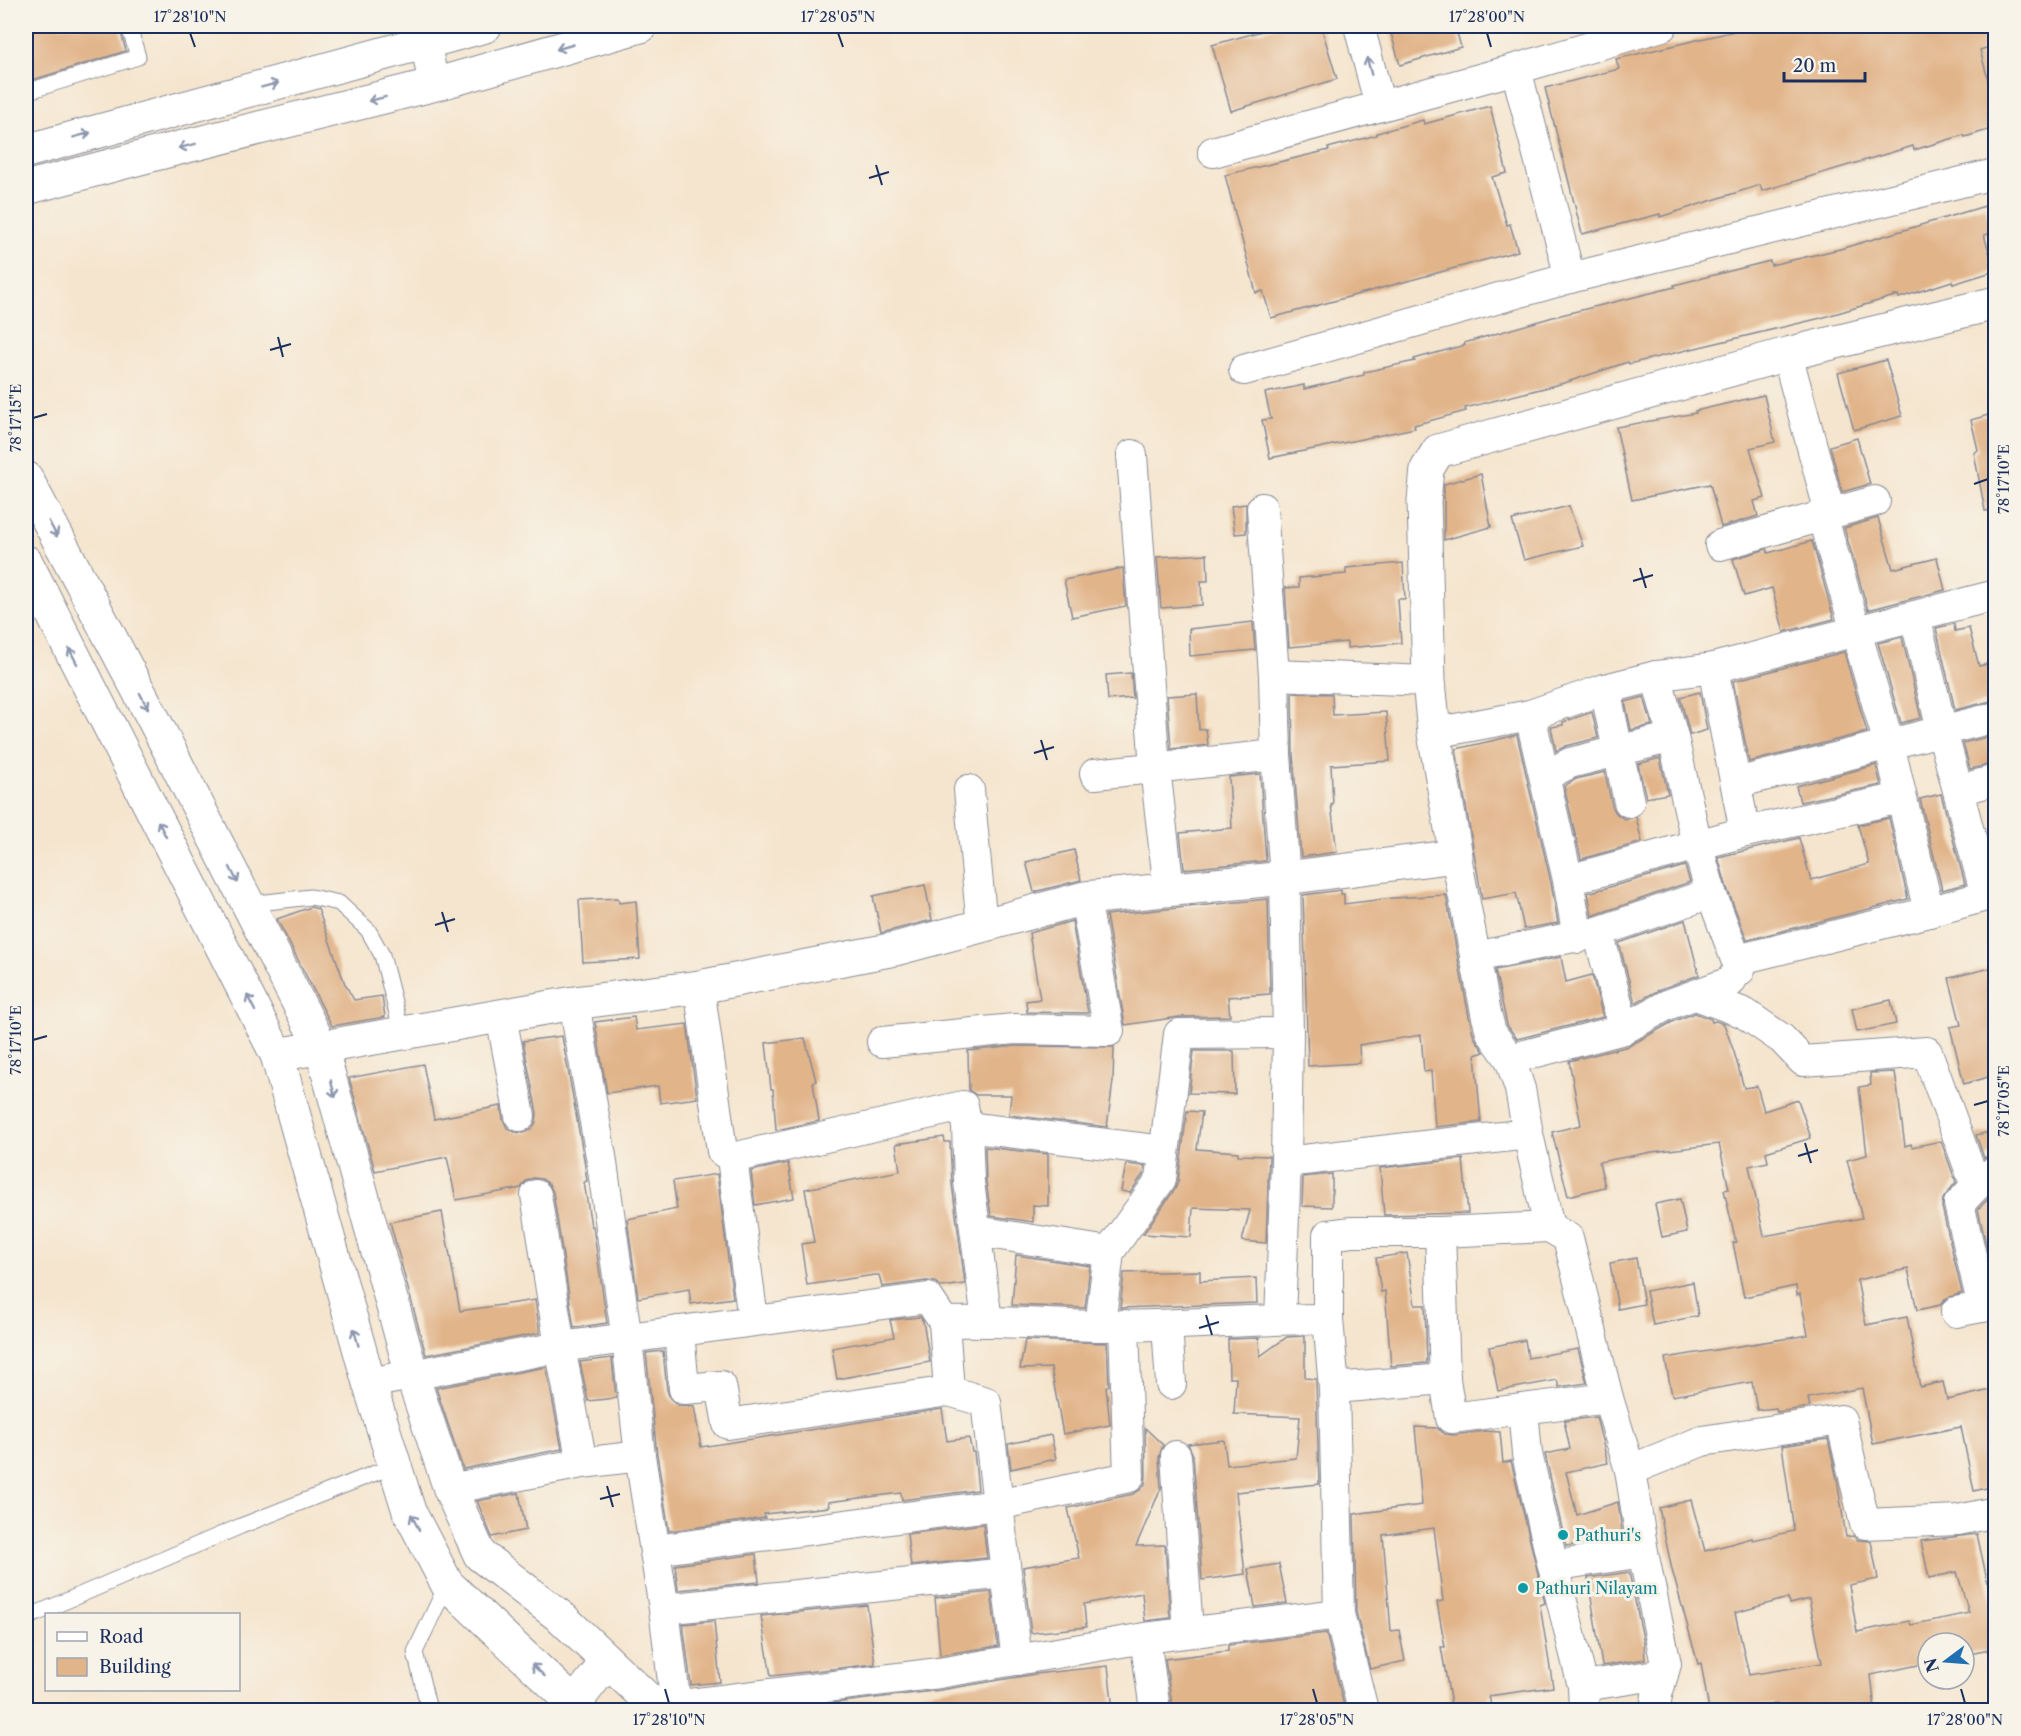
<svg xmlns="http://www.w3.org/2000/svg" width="2021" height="1736" font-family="'Libre Caslon Text',serif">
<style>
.building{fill:#e1b489;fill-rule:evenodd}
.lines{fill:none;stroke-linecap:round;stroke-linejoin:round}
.service-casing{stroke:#888a96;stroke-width:17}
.minor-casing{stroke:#888a96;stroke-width:32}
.tertiary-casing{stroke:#888a96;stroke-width:35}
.service{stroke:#fff;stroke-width:15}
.minor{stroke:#fff;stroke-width:30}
.tertiary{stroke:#fff;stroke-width:33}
.oneway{stroke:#8d97ae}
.ticks{fill:none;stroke:#1b2f5e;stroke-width:2}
.culture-dot{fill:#0f9aa8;stroke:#f7f3e8;stroke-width:2}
.labels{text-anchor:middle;stroke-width:6;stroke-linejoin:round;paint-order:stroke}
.culture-label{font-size:16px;fill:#0d838f;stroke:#f7f3e8;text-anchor:start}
.neatline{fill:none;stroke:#1b2f5e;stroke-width:2}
.ticks-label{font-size:15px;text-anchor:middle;fill:#1b2f5e}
</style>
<rect width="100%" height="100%" fill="#f7f3e8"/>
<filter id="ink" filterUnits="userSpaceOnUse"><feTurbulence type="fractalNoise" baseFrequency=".0167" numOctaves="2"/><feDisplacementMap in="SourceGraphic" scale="12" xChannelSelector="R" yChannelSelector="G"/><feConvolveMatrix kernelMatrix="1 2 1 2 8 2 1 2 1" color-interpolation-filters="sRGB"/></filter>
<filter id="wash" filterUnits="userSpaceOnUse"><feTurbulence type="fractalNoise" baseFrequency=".008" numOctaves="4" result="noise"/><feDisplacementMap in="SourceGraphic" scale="24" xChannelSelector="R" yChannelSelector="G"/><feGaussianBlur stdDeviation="1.35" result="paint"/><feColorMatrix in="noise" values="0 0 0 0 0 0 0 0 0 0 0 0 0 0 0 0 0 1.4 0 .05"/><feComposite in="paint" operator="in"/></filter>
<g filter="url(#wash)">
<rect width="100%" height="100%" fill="#f5e5ce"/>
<g id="blocks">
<!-- building -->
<g class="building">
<path d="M26,26H119L126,51L26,82Z"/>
<path d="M1280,26H1321L1337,79L1231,111L1212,45Z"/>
<path d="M1389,26H1455L1461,47L1400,65Z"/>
<path d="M1756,26H1995V45L1980,50L1995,105V128L1965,137L1964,135L1914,150L1913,146L1762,191L1760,185L1660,217V214L1582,234L1545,88L1619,69L1616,59Z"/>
<path d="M1490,106L1507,173L1492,177L1507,225L1510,224L1518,251L1271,318L1263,291L1256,293L1225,175L1329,150L1328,148L1377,135V133L1423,120L1424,124Z"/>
<path d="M1985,206L1993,233L1984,235L1995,271L1953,284L1952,281L1899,298L1898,295L1821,318L1629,364L1628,362L1564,383L1465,408L1466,411L1414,425L1415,428L1270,458L1262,420L1271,419L1265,393L1304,385V389L1364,375V372L1415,361L1414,359L1465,345L1464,343L1553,317L1675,287L1674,285L1770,261L1771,265L1840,249Z"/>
<path d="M1886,360L1902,416L1854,430L1838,373Z"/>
<path d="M1764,395L1775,442L1750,448L1765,498L1754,501L1758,516L1721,527L1710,484L1632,500L1616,427L1696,413L1695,411Z"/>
<path d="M1995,413V510L1985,511L1974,453L1978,450L1971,420Z"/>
<path d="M1857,438L1870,484L1842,492L1830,446Z"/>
<path d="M1481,474L1491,527L1444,540V484Z"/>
<path d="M1246,504V533L1235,534L1231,506Z"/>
<path d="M1569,506L1583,546L1524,560L1512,520Z"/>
<path d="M1878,518L1893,569L1937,558L1945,590L1868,610L1844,528Z"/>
<path d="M1812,541L1834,619L1784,632L1772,588L1744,596L1733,559L1767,549L1768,553Z"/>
<path d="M1207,554L1208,581H1201L1202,605L1161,608L1157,557Z"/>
<path d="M1403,563L1405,599H1398L1401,643L1347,648V642L1289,647L1285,588L1299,587V578L1346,574V568Z"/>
<path d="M1123,568L1126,606L1072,617L1064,580Z"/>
<path d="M1253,622L1255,650L1190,656L1189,629Z"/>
<path d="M1954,624L1955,631L1969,628L1979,666L1995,662V700L1955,710L1936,628Z"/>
<path d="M1902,637L1921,718L1901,723L1878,643Z"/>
<path d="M1844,652L1867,732L1749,762L1733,681Z"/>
<path d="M1131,673L1133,698L1108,700L1106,675Z"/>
<path d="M1700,692L1707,730L1690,735L1680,697Z"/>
<path d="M1292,693L1332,694L1333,715L1386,712L1390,761L1331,765L1333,805H1331L1337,852L1301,857L1293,754Z"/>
<path d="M1197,694L1199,730L1206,729L1208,745L1171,749L1167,696Z"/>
<path d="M1644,697L1652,725L1631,730L1625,702Z"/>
<path d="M1592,712L1598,738L1566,746L1556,751L1551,727L1563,725V722Z"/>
<path d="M1517,735L1551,883L1558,923L1524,929L1516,893L1482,899L1456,749Z"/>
<path d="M1995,735V763L1970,769L1963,743Z"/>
<path d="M1660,758L1668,794L1646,798L1638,764Z"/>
<path d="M1876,765L1881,785L1800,802L1796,786Z"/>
<path d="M1605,772L1612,806L1616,813L1624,819L1636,817L1642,842L1581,859L1564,786L1576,779Z"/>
<path d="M1260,774L1266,861L1184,869L1180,833L1232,828L1229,777Z"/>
<path d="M1941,794L1965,884L1942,890L1920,799Z"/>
<path d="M1889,818L1908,899L1747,940L1727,888L1718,857L1799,838L1811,880L1869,864L1858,825Z"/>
<path d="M1074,850L1081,880L1034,892L1026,862Z"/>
<path d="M1685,866L1690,882L1592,916L1588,893Z"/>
<path d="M925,885L932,920L881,933L873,896Z"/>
<path d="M1341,890V894H1344V904L1393,898L1446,895L1469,1017L1474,1037L1484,1052L1475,1055L1481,1122L1435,1127L1431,1071L1424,1072L1421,1035L1359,1045L1360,1063L1308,1066L1303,895Z"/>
<path d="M618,898L619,903L636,901L640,959L583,962L579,900Z"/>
<path d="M1268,899L1270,994L1228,997L1230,1016L1179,1017L1125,1025L1106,915Z"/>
<path d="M311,907L318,909L345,984L354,1000L382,996L385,1017L332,1026L277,919Z"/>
<path d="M1685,920L1699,975L1661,989L1635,1003L1619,943Z"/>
<path d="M1072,921L1088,1013L1027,1012L1026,1001L1040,999L1029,933Z"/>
<path d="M1561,957L1566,982L1592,975L1603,1017L1517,1039L1507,1025L1495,970Z"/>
<path d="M1995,967V1075L1964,1084L1950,1027L1961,1025L1949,978Z"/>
<path d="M1891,1000L1896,1024L1857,1032L1852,1009Z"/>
<path d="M1695,1013L1711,1019L1712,1022L1716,1021L1724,1024L1734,1052L1744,1088L1757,1086L1764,1111L1798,1100L1811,1138L1766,1152L1768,1162L1749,1166L1764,1236L1862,1218L1847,1160L1867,1155L1859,1087L1871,1085L1870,1073L1895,1072L1905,1146L1911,1144L1912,1147L1941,1141L1956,1182L1943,1199L1942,1207L1962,1293L1945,1299L1940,1305L1917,1310L1908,1269L1857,1280L1866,1325L1907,1317L1920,1387L1943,1382L1947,1400L1995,1389V1486L1974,1491L1961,1427L1873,1444L1862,1388L1808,1398L1810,1407L1777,1412L1776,1408L1757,1410L1752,1382L1672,1396L1665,1358L1808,1335L1800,1294L1797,1295L1796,1286L1744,1297L1733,1243L1736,1242L1724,1190L1729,1189L1719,1144L1652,1152L1599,1162L1605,1187L1568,1196L1552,1132L1581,1125L1569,1061L1629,1046L1674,1021Z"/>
<path d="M634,1017L636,1030L687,1024L697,1098L660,1103L658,1086L607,1093L595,1022Z"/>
<path d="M562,1036L584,1159L587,1181L584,1182L591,1226H593L607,1323L574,1328L553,1192L549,1184L542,1179L533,1178L526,1181L521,1188L456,1200L447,1157L375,1171L349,1078L423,1064L434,1119L501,1106L503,1119L507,1128L515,1132L524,1133L532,1129L536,1122L537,1113L523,1041Z"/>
<path d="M805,1038L816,1081L813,1082L819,1121L776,1130L773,1089H771L766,1043Z"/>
<path d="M1015,1046L1114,1047L1113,1081L1107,1127L1009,1115L1011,1095H976L969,1090L968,1051Z"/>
<path d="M1194,1051H1234L1235,1094L1189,1093Z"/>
<path d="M1187,1111L1202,1112L1197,1149L1238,1152V1155L1269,1156L1266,1243L1242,1241L1250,1210L1193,1208L1191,1237L1143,1234L1175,1189L1178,1182Z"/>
<path d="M1995,1131V1153L1984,1158L1976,1135Z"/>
<path d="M944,1137L945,1142H950L952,1184L965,1284L941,1287L935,1282L926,1281L882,1287L879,1275H875L807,1285L801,1244L814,1242L805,1189L900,1171L896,1144Z"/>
<path d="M985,1147L1048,1154V1206L1033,1205V1222L991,1216L986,1181Z"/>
<path d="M1463,1159L1468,1213L1384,1215L1380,1168Z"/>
<path d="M788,1163L794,1198L755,1205L751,1171Z"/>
<path d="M1126,1164L1145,1166L1144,1173L1130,1193L1121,1191Z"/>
<path d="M717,1174L733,1298L691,1304L689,1289L638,1298L627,1219L677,1209L673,1181Z"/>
<path d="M1332,1174V1207L1302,1206L1303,1177Z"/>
<path d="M1995,1192V1285L1978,1209Z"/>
<path d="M1680,1199L1687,1232L1662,1237L1655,1204Z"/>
<path d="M442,1212L460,1311L535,1300L540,1333L426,1355L390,1222Z"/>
<path d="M1407,1253L1415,1305H1425L1427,1363L1391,1366L1385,1291L1381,1292L1376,1258Z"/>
<path d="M1016,1255L1090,1266L1085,1308L1012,1305Z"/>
<path d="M1636,1258L1644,1304L1618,1309L1610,1263Z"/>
<path d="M1200,1271V1281L1256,1278L1257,1303L1120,1308L1124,1273Z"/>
<path d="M1693,1282L1698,1316L1653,1325L1646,1291Z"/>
<path d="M920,1317L923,1321L930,1362L837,1379L832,1348L894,1337L890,1320Z"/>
<path d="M1305,1336V1378L1316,1379L1319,1484L1236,1492L1245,1574L1202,1580L1193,1455L1188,1444L1224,1440L1227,1465L1296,1458L1300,1417L1234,1414L1236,1378H1229L1228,1339L1259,1338L1260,1356L1287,1337Z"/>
<path d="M1025,1340L1107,1343L1109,1385L1106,1387L1110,1425L1063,1434L1051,1368L1020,1369Z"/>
<path d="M1525,1340L1528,1358L1578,1349L1587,1383L1559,1387L1557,1380L1498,1391L1489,1347Z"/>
<path d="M663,1351L667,1390L670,1398L677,1405L694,1406L701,1447L942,1409L947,1441L969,1438L972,1452H974L978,1490L902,1500L901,1493L828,1502L829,1507L764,1514L765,1518L669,1531L657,1454L646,1353Z"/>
<path d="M612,1358L616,1398L588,1401L580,1362Z"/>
<path d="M546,1367L562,1449L463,1469L436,1388Z"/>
<path d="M1596,1417L1608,1463L1566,1472L1577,1515L1618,1502L1623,1538L1566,1546L1545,1454L1570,1449L1564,1421Z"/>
<path d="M1415,1427L1437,1428L1444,1434L1453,1435L1485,1431L1500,1432L1503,1463L1511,1461L1545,1603L1540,1605L1553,1687L1489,1696L1492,1710H1452L1441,1647H1445L1437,1602L1443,1601L1434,1528L1383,1535L1391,1631L1399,1630L1405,1661L1370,1669L1356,1612L1354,1514L1422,1505Z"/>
<path d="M1145,1428L1163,1445L1159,1457L1161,1488L1136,1546L1165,1545L1170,1618L1145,1621L1142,1593L1084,1604L1086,1627L1031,1633L1023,1567L1079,1558L1068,1508L1133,1494L1140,1490L1145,1484L1146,1476Z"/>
<path d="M1051,1435L1056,1459L1011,1469L1008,1444Z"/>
<path d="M1828,1439L1837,1479L1846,1537L1853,1536L1858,1540L1871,1541L1878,1579L1849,1585L1857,1632L1909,1621L1911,1625L1969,1613L1957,1572L1929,1578L1921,1541L1977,1534L1992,1602L1995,1601V1649L1964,1655V1643H1928V1663L1871,1675L1875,1710H1834V1706L1808,1710H1777L1776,1704L1733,1710H1709L1701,1663L1698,1664L1672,1570L1659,1508L1691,1500L1705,1551L1752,1538L1753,1540L1794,1531L1782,1446ZM1788,1598L1789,1604L1809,1599L1822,1663L1749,1675L1735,1613Z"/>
<path d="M519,1493L526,1530L492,1537L477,1501Z"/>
<path d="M983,1524L987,1558L911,1566L907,1534Z"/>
<path d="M756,1554L759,1582L678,1590L675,1565Z"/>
<path d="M1279,1564L1287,1603L1255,1607L1248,1569Z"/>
<path d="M1629,1572L1644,1643L1645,1659L1602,1666L1588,1578Z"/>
<path d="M991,1592L998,1646L940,1655L935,1598Z"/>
<path d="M867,1605L875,1664L771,1676L761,1616Z"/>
<path d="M714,1621L720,1682L691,1685L683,1624Z"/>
<path d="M1326,1633L1345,1710H1173L1165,1659L1228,1651V1645Z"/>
<path d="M1108,1666L1113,1710H777L941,1690L1035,1674Z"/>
</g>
</g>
</g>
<g filter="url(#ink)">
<use href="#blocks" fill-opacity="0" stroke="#888a96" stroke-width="1.5"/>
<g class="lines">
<defs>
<g id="service">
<path d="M26,92L138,57L129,26"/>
<path d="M249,904L311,897L339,903L368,930L382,955L402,1033"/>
<path d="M26,1618L241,1526L393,1466"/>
<path d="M429,1710L415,1652L447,1584"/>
</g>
<g id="minor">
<path d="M422,26L434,85"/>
<path d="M1359,26L1380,106"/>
<path d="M1516,69L1570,278"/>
<path d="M1213,152L1516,69L1662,26"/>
<path d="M1787,354L1830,513"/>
<path d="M1244,370L1570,278L1986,176"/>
<path d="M1132,455L1155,768L1169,890"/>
<path d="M1822,515L1889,744L1929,912"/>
<path d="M1720,545L1875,501"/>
<path d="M1915,616L1942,731L1986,895"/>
<path d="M1713,668L1745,832"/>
<path d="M1274,675L1429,681"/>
<path d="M1656,676L1673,737L1697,845L1711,893L1740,970"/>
<path d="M1605,689L1629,802"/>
<path d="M1530,715L1568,880L1578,938"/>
<path d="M1434,733L1530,715L1605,689L1656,676L1713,668L1996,595"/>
<path d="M1276,755L1285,878L1288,1033L1286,1162"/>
<path d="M1095,774L1276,755L1274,675L1262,508"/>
<path d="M1545,776L1570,763L1673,737"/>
<path d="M1736,783L1996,717"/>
<path d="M969,790L982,926"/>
<path d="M1959,790L1996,780"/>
<path d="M1456,856L1486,1013L1491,1032L1510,1059L1520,1089L1528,1134L1549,1227"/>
<path d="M1568,880L1745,832L1901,798"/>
<path d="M1598,932L1624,1029"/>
<path d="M1475,957L1598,932L1711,893"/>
<path d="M699,987L722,1151L732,1158L963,1106L967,1127L969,1182L987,1321"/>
<path d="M1696,995L1744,1013L1782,1039L1803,1061L1927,1052L1976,1186"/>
<path d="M574,1003L601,1156L627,1340L640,1456L664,1609L1006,1573L986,1402L949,1391L944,1322"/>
<path d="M501,1016L520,1116"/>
<path d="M882,1042L1014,1029L1109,1031L1085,898"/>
<path d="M1510,1059L1624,1029L1667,1005L1730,982L1745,958L1929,912L1996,893"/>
<path d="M967,1127L1164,1151"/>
<path d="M732,1158L753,1320"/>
<path d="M536,1195L560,1347L582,1463"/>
<path d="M976,1231L1109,1252"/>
<path d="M1440,1232L1445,1379L1451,1418L1608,1398"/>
<path d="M1983,1307L1959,1204L1976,1186L1996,1170"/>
<path d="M1956,1312L1996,1304"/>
<path d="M1280,1319L1286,1162L1528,1134"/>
<path d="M1167,1325L1171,1384"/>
<path d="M1100,1326L1109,1252L1161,1179L1179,1034L1288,1033"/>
<path d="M679,1331L684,1389L721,1386L728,1424L949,1391"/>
<path d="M369,1383L560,1347L928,1298L944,1322C996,1320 1047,1325 1099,1326C1176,1326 1252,1319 1328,1319"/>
<path d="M1334,1388L1445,1379"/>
<path d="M1523,1409L1527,1454L1553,1566"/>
<path d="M1176,1456L1188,1632"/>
<path d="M1630,1470L1702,1441L1841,1420L1865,1524L1958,1520L1996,1512"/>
<path d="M450,1489L582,1463L640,1456"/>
<path d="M655,1550L997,1505L1129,1477L1124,1325"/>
<path d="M1006,1573L1017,1660"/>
<path d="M664,1609L676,1706"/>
<path d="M1145,1638L1155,1710"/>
<path d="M1583,1686L1663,1674"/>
<path d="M657,1708L939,1673L1145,1638L1339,1614"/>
<path d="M1363,1710L1339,1614L1334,1388L1328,1319V1235L1352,1232H1440L1549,1227L1568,1238L1608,1398L1630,1470L1643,1552L1666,1664L1657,1695L1655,1710"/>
<path d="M1584,1710L1583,1686L1553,1566L1643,1552"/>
</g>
<g id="tertiary">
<path d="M26,151L485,26"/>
<path d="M26,188L155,154L444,82L641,26"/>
<path d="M26,478L154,720L321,1047L412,1375L450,1489L480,1555L562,1618L659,1710"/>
<path d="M26,562L277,1055L369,1383L409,1511L447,1584L581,1710"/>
<path d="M277,1055L574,1003L699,987L895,949L1085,898L1285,878L1456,856L1434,733L1429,681L1424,501L1427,469L1438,451L1787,354L1996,303"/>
<path d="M574,1704L607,1662"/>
</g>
</defs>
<!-- service casing -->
<use href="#service" class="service-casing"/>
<!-- minor casing -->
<use href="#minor" class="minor-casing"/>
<!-- tertiary casing -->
<use href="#tertiary" class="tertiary-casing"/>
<!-- service -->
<use href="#service" class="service"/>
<!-- minor -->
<use href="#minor" class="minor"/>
<!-- tertiary -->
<use href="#tertiary" class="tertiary"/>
</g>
<!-- one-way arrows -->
<defs><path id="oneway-shaft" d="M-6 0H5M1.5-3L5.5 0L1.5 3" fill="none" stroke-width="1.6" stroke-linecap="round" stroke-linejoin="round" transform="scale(1.5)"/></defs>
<g class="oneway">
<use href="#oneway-shaft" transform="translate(565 47) rotate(164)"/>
<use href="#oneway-shaft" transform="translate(1369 66) rotate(-105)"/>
<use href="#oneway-shaft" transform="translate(270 85) rotate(-15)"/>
<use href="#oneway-shaft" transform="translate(377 99) rotate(166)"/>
<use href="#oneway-shaft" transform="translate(82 135) rotate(-15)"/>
<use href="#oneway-shaft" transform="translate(187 146) rotate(166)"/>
<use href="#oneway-shaft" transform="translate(53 529) rotate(62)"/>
<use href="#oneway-shaft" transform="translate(73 656) rotate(-117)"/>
<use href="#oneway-shaft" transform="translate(144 701) rotate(62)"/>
<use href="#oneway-shaft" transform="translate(162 829) rotate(-117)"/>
<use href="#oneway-shaft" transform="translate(234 875) rotate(63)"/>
<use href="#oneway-shaft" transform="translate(251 1003) rotate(-117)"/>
<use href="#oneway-shaft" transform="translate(333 1089) rotate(75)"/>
<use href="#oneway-shaft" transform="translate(356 1337) rotate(-106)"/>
<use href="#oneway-shaft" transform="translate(415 1522) rotate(-117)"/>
<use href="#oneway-shaft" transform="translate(538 1670) rotate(-137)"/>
</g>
</g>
<!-- ticks -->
<path class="ticks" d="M190,33L195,47M838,33L843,47M1487,33L1491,47M876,165L882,185M869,178L889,172M278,337L283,357M270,350L291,344M33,418L47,414M1974,484L1988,479M1640,568L1646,588M1633,581L1653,575M1041,740L1047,760M1034,753L1054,747M442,912L448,932M435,925L455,919M33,1040L47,1036M1974,1105L1988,1101M1805,1143L1811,1163M1798,1156L1818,1150M1206,1315L1212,1335M1199,1328L1219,1322M607,1486L613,1507M600,1499L620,1494M665,1689L669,1703M1313,1689L1317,1703M1961,1689L1965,1703"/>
<!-- markers -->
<g class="culture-dot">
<circle cx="1563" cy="1535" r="6"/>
<circle cx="1523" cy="1588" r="6"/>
</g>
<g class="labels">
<!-- culture labels -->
<g class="culture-label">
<text x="1575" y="1541">Pathuri's</text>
<text x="1535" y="1594">Pathuri Nilayam</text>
</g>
</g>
<!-- margin -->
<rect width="2021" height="1736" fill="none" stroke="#f7f3e8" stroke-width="66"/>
<!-- legend -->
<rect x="45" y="1613" width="195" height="78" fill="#f7f3e8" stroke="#9fa5b1" stroke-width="1.5"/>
<rect x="57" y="1632" width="30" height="9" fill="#ffffff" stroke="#9fa5b1" stroke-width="1.5"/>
<text x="99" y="1643" font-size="18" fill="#1b2f5e">Road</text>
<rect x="57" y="1658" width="30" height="18" fill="#e1b489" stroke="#9fa5b1" stroke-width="1.5"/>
<text x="99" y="1673" font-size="18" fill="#1b2f5e">Building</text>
<!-- north arrow -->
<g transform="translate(1946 1661) rotate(254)"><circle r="28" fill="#f7f3e8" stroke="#9fa5b1" stroke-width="1.5"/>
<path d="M0-4.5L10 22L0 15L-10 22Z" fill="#1f6fb2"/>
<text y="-9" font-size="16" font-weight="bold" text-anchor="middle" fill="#1b2f5e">N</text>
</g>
<!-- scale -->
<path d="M1784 72v9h81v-9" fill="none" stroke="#1b2f5e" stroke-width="3"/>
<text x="1793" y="72" font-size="18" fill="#1b2f5e" stroke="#f7f3e8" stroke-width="4.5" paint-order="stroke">20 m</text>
<rect x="33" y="33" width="1955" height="1670" class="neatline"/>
<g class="ticks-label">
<text x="190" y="22">17°28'10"N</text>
<text x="838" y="22">17°28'05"N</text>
<text x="1487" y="22">17°28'00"N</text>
<text transform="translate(16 418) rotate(-90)" y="5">78°17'15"E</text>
<text transform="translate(2004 479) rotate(-90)" y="5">78°17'10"E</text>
<text transform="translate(16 1040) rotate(-90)" y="5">78°17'10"E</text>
<text transform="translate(2004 1101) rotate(-90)" y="5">78°17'05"E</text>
<text x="669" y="1725">17°28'10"N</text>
<text x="1317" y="1725">17°28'05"N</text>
<text x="1965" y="1725">17°28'00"N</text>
</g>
</svg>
